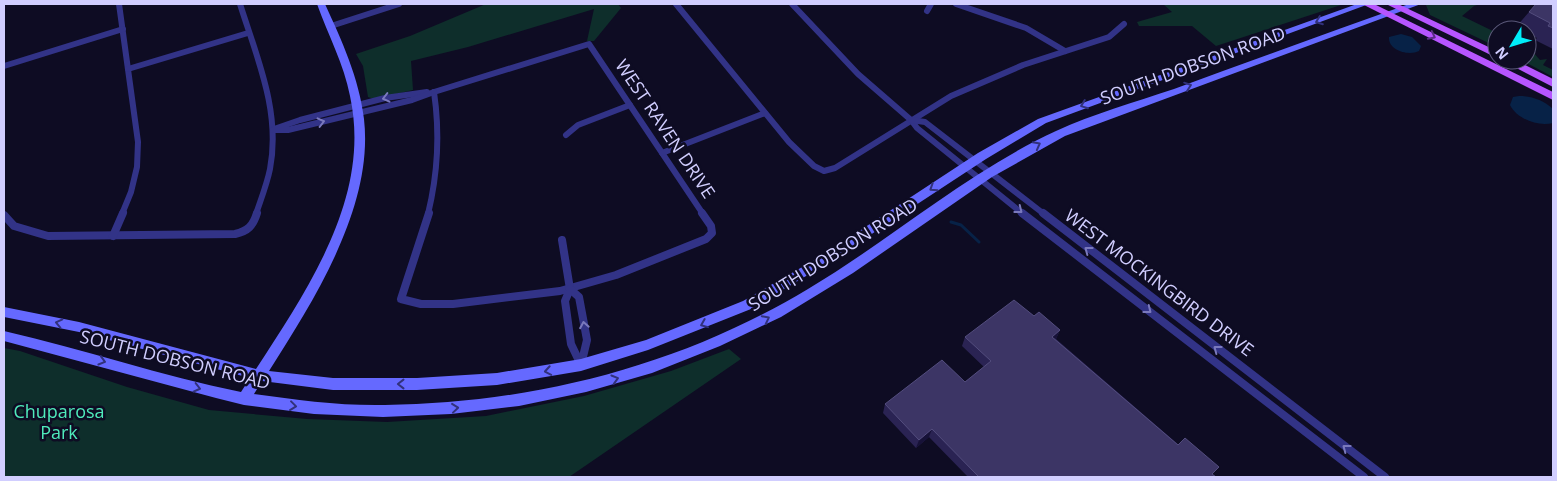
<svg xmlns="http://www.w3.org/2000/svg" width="1557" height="481" font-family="'Open Sans',sans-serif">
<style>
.green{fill:#0e2e2b}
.water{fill:#072247}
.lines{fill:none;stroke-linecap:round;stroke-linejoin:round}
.stream{stroke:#072247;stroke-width:3}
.street-far1{stroke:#323387;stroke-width:6}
.street{stroke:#323387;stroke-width:8}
.secondary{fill:#6569ff;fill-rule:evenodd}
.primary{fill:#b655ff;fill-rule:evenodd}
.wall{fill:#2a2353}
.shaded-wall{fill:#171238}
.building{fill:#3c3565;stroke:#534d7e}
.oneway{stroke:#31317b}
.oneway2{stroke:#5a2d86}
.oneway3{stroke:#7a79bd}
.labels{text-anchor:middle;stroke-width:5;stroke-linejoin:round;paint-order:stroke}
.street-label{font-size:18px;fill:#d1ceff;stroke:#0e0c23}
.park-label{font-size:18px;fill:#4feabb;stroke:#0e0c23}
</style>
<rect width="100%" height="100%" fill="#0e0c23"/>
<!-- green -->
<g class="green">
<path d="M486,4H618L621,8L594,41H587L594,9L468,47L411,61L413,90L374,99L368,97L363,66L356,54L410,36Z"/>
<path d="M1163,4H1341V5L1216,46L1192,26H1139L1137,22L1172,12Z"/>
<path d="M1430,4H1480L1474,6L1462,16L1497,33V47L1430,15L1426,5Z"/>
<path d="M1531,45L1537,50L1532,51L1540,60L1547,59L1543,65L1553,70V77L1521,60H1527V47Z"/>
<path d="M4,348L20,351L127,387L209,410L307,419L387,422L486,416L584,396L671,371L729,349L741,359L569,477H4Z"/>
</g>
<!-- water -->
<g class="water">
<path d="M1401,34L1412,37L1421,46L1419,51C1409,56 1388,51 1389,37Z"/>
<path d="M1519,96C1532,96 1543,100 1553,109V123C1538,127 1517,119 1510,105L1513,97Z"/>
</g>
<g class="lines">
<!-- stream -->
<path class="stream" d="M951,222L961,225L979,242"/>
<!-- street-far1 -->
<g class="street-far1">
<path d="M119,4L138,142L137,167L131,192L122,214"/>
<path d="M240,4C257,58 281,112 270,169C267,184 261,199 256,214"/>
<path d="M676,4L789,142L814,166L824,171L835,168L951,96L1023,65L1109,37L1124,24"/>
<path d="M792,4L858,74L911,120L917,128L1023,214"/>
<path d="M956,4L1026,28L1065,51"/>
<path d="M927,11L931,4"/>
<path d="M331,26L399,4"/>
<path d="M4,66L123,29"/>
<path d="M128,69L248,33"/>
<path d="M434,92L589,44L703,214"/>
<path d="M911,120L925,122L1044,214"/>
<path d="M274,129L300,120L385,98L427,92"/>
<path d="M273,130H288L412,100L434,92"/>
<path d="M566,135L578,125L630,105"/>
<path d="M662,153L765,113"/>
<path d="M428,214C438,173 440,133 434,92"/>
</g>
<!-- street -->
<g class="street">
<path d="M429,213L401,299L421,304H453L560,291L616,275L706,239L712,233L711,226L702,213"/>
<path d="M1022,213L1364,477"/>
<path d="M1043,213L1385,477"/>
<path d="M4,215L14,226L48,236L235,234C248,231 253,226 257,213"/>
<path d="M113,236L123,213"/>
<path d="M562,240L570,289L565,301L571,344L581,365"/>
<path d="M570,289L579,297L587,340L581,365"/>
</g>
<!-- secondary -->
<path class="secondary" d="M317,4H325C342,41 359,78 364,119C374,207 314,300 269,371L333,378H417L497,373L581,359L646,340L743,301L818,258L978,153L1038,119L1357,4H1369L1046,123L986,159L826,264L751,309L648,350L581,371L497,385L417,390H333L262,381L254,394C298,400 341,406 385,405C534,403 680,366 808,289C892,239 967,172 1056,131C1093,114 1135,102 1174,89C1252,60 1331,32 1409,4H1421L1065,136L992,177L853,273L781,317L720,346L652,373L586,392L519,406L451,414L383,417L314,414L244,405L216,398L4,341V331C84,349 161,376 241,392L250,378L79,332L4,317V307L79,322L256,369C308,289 372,196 350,96C344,64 328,35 317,4Z"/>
<!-- primary -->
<g class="primary">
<path d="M1362,4H1374L1553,92V100Z"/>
<path d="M1386,4H1398L1497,51V58Z"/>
<path d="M1501,60H1515L1553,79V87Z"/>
</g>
</g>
<!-- wall -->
<g class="wall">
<path d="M1553,4V49L1535,40L1537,38L1527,33V30H1522L1516,27L1529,12Z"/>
<path d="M1034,316L1060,330L1056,339L1216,477H968L929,437L916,448L883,413L885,404L965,382L984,367L962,346L965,337Z"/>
</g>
<!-- shaded-wall -->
<g class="shaded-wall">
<path d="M1060,330L1056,339L1052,337Z"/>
<path d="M932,429L929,437L916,448L919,440Z"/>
</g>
<!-- building -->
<g class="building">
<path d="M1536,4H1553V28L1548,26L1550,23L1529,12Z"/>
<path d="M1014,300L1034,316L1039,312L1060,330L1052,337L1178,445L1185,438L1219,467L1212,474L1216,477H979L932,429L919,440L885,404L942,360L965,382L991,361L965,337Z"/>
</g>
<!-- one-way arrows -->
<defs><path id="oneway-chevron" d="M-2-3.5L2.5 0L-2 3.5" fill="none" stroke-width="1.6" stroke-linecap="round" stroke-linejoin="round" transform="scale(1.25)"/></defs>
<g class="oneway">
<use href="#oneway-chevron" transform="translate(1319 21) rotate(160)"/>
<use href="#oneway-chevron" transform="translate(1188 86) rotate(-19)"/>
<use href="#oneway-chevron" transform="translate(1084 105) rotate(159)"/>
<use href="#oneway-chevron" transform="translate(1037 145) rotate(-28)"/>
<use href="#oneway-chevron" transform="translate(933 188) rotate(147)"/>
<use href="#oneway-chevron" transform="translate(766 319) rotate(-27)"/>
<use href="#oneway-chevron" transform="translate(59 323) rotate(-167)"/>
<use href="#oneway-chevron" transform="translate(704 324) rotate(158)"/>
<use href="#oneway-chevron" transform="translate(102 361) rotate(16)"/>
<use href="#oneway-chevron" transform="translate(548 371) rotate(170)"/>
<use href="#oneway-chevron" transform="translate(615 379) rotate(-16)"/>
<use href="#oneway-chevron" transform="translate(401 384) rotate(180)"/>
<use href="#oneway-chevron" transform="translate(197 388) rotate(14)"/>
<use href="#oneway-chevron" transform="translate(293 406) rotate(7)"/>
<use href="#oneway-chevron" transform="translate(455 408) rotate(-6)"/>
</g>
<use class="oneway2" href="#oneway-chevron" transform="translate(1432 36) rotate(27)"/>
<g class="oneway3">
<use href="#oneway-chevron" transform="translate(386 98) rotate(166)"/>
<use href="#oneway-chevron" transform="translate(321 122) rotate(-14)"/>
<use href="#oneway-chevron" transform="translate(1019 210) rotate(38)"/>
<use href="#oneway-chevron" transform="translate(1088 250) rotate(-143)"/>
<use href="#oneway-chevron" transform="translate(1148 310) rotate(38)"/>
<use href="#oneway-chevron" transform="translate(584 325) rotate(-100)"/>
<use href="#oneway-chevron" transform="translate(1217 349) rotate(-143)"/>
<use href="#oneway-chevron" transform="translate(1346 448) rotate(-143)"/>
</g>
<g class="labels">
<!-- street labels -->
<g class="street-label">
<text transform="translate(1193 66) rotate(-20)" y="6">SOUTH DOBSON ROAD</text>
<text transform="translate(665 129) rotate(56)" y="6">WEST RAVEN DRIVE</text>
<text transform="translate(833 255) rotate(-32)" y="6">SOUTH DOBSON ROAD</text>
<text transform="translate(1159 283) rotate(37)" y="6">WEST MOCKINGBIRD DRIVE</text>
<text transform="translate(175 360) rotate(14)" y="6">SOUTH DOBSON ROAD</text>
</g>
<!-- park labels -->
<g class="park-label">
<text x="59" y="418">Chuparosa<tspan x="59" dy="21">Park</tspan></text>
</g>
</g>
<!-- border -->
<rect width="1557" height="481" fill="none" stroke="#d1ceff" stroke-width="10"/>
<!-- north arrow -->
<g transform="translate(1512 45) rotate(232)"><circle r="24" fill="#0e0c23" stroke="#5c5a7b"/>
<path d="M0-4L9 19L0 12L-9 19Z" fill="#00edf9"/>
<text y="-8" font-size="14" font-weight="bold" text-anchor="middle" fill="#d1ceff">N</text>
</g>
</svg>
